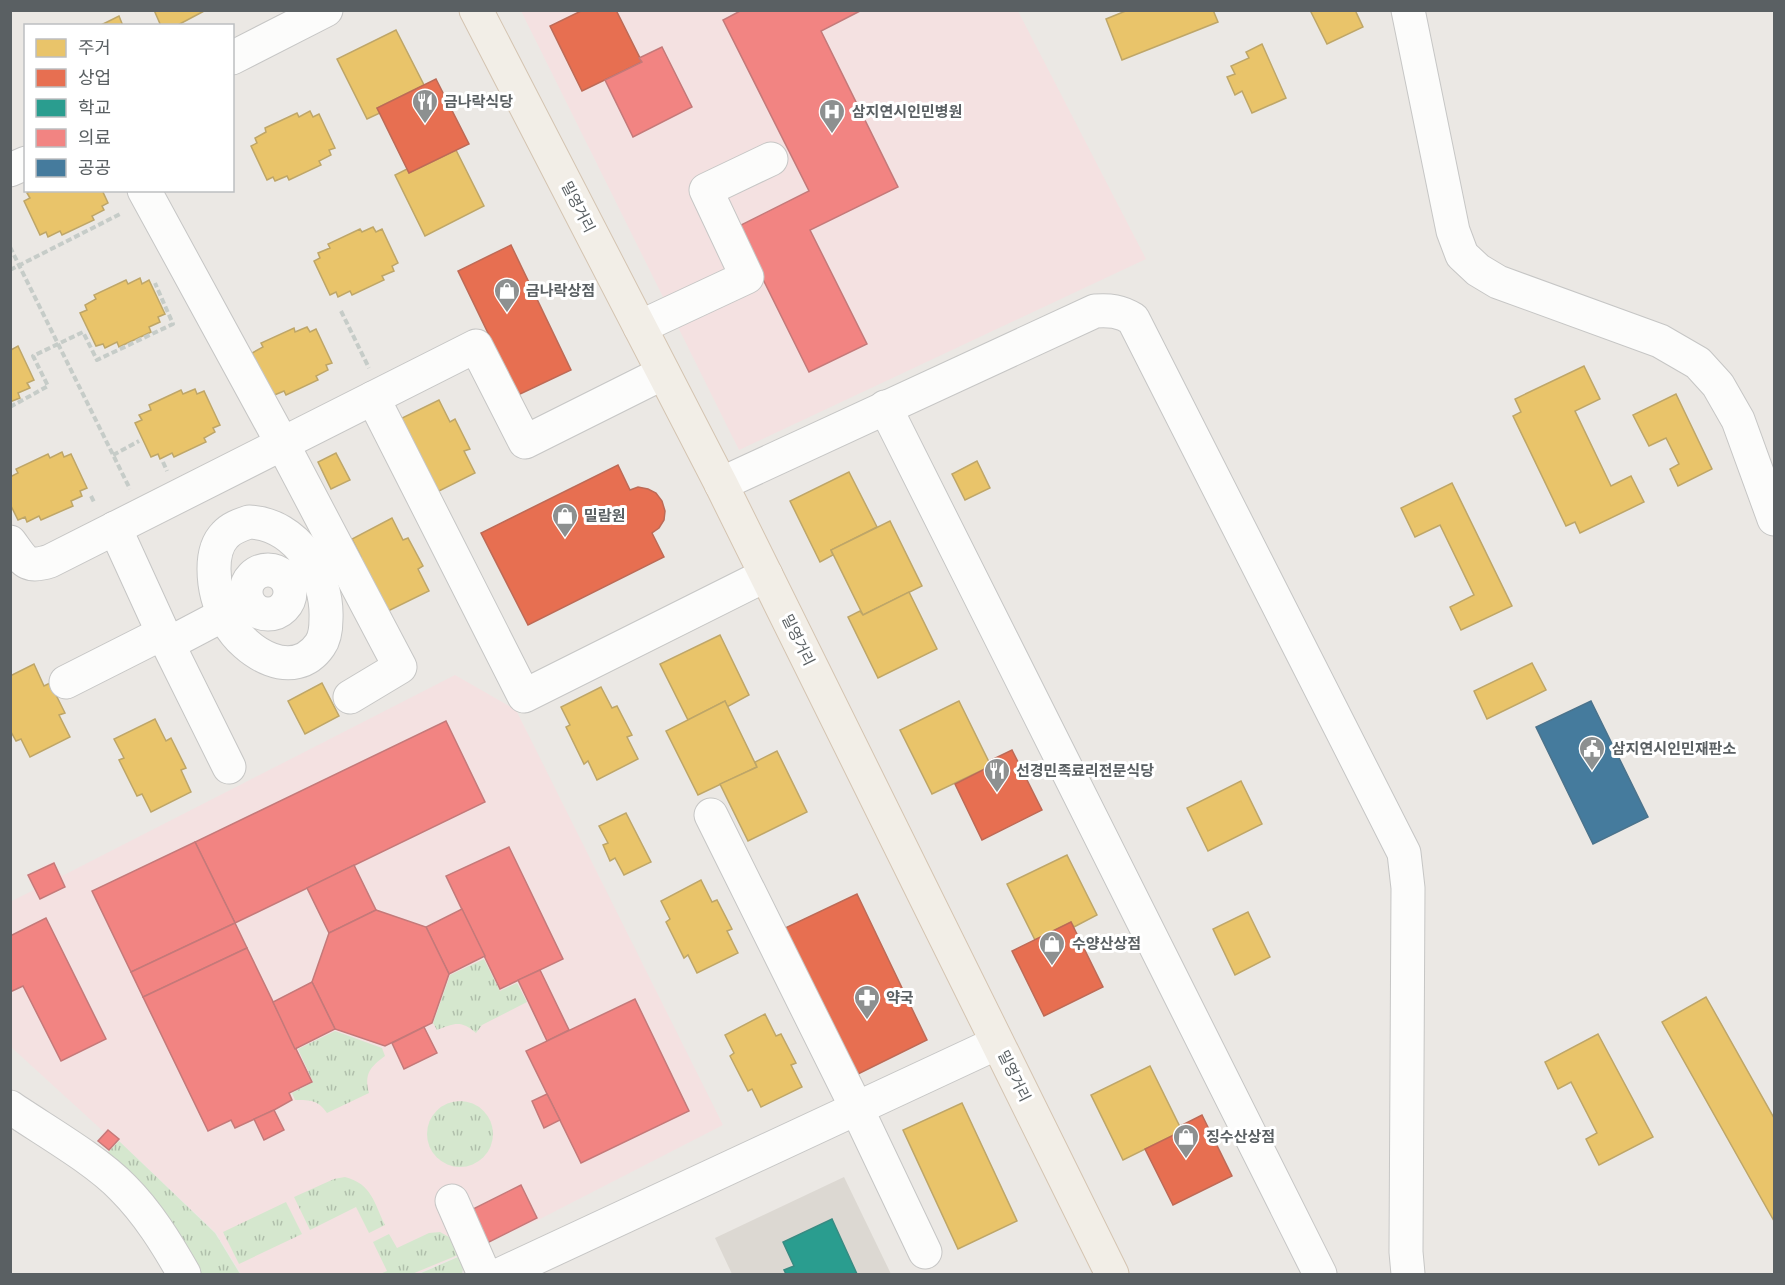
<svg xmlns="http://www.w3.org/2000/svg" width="1785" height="1285" font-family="Figtree,'Noto Sans KR',sans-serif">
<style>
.education{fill:#dcd8d2}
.medical{fill:#f4e1e1}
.grass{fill:url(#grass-tufts)}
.homes{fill:#e9c46a;stroke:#bea668;stroke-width:1.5}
.shops{fill:#e76f51;stroke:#bd6a56;stroke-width:1.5}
.schools{fill:#2a9d8f;stroke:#388b82;stroke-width:1.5}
.health{fill:#f28482;stroke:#c47979;stroke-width:1.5}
.public{fill:#457b9d;stroke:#4b738c;stroke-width:1.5}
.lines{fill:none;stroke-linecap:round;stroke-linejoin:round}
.minor-casing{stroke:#c6c6c5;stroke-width:35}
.major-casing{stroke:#d4c4b1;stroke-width:35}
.path{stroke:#c6ccc8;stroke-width:4;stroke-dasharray:6 3;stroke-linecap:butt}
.minor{stroke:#fcfcfb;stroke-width:33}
.major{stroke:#f2eee7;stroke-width:33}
.labels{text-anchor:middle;stroke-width:6;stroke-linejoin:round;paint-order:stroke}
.poi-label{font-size:15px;font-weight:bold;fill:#5a6063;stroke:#fff;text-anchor:start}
.street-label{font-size:15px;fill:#5a6063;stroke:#fff}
</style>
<defs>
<pattern id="grass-tufts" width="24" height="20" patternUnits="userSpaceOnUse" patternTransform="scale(1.5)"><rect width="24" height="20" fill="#d5e7ce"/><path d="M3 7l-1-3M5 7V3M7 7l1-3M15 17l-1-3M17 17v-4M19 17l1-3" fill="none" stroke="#b0bfab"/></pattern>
</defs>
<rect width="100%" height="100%" fill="#ebe8e4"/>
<!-- education -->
<path class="education" d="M844,1177L891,1274H732L715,1238Z"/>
<!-- medical -->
<g class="medical">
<path d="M521,11H1018L1146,259L739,450Z"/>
<path d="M455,675L516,710L723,1125L538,1220L417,1274H241L216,1233L119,1141L109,1151L97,1141L104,1132L11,1047L10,902L34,890L26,875L54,861L62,876Z"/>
</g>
<!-- grass -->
<g class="grass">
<path d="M484,959L500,991L517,983L527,1002L482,1025L476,1033C461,1020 455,1023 437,1030L433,1023L450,975Z"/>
<path d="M335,1031L382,1048L385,1056C370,1067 364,1074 369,1093L327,1113C318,1100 311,1100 295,1100L292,1093L313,1082L298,1049Z"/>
<circle cx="460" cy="1134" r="33"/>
<path d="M119,1141L215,1233L240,1274H200L106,1154Z"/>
<path d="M345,1177C372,1184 374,1203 385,1225L369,1233L356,1207L310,1230L294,1197L334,1179Z"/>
<path d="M286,1202L302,1234L239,1264L223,1232Z"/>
<path d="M440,1232L449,1237L458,1255L412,1274H380L387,1271L373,1242L389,1234L397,1248L429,1233Z"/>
<path d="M458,1257L463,1268L462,1274H419Z"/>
</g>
<!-- homes -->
<g class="homes">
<path d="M154,10H206L176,26H161Z"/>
<path d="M1128,10H1213L1218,22L1122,60L1106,19Z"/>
<path d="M1310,10H1355L1363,27L1327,44Z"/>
<path d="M119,16L123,26H99Z"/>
<path d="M396,30L424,85L377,108L380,113L367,119L337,59Z"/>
<path d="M1262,44L1286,98L1252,113L1242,91L1235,95L1227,77L1235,74L1231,66L1249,58L1246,52Z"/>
<path d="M310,111L313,117L319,114L335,148L329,150L331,155L319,161L321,165L289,180L287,176L275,181L273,177L267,180L251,146L257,143L255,138L266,132L265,128L297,113L299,117Z"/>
<path d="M456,150L484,206L425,236L395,175L407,169L409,173Z"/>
<path d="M33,190H102L108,203L102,206L104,210L92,216L94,220L62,235L60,231L48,237L46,232L40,235L24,201L30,198L27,193Z"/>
<path d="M373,227L376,232L382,229L398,263L392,266L394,271L382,276L384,280L352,295L350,291L338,297L336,292L330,295L314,261L320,258L318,253L330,248L328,244L360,229L362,232Z"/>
<path d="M140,278L142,284L149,280L165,314L158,317L160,322L149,327L151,332L119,347L117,342L105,348L103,344L96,346L80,313L87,310L85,305L96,299L94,295L126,280L128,284Z"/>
<path d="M307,327L310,332L316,329L332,363L326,365L328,370L316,376L318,380L286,395L284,391L272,396L252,353L263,347L261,343L294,328L295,332Z"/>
<path d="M18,346L34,380L27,383L30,388L18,393L20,398L10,402V348L11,350Z"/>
<path d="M1584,366L1600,399L1575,411L1611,486L1631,476L1644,502L1580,533L1575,522L1566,526L1513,416L1521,412L1515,399Z"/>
<path d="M195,389L197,394L204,391L220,425L213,428L215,432L204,438L206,442L174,457L172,453L160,459L158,454L151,457L135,423L142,420L139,415L151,410L149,405L181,390L183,394Z"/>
<path d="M1676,394L1712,469L1678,486L1670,469L1679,464L1666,438L1649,446L1633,415Z"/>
<path d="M439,400L450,422L455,419L470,449L464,451L475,473L435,493L398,420Z"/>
<path d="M62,452L64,457L71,454L87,488L80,491L82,496L71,501L73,506L41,520L39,516L27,522L25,517L18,520L10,504V477L18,473L16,469L48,454L50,458Z"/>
<path d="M336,453L350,480L331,489L318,462Z"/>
<path d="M977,461L990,488L965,500L952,474Z"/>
<path d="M849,472L877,527L831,550L833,555L820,562L790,501Z"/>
<path d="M1452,483L1512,606L1461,630L1450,607L1474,595L1440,525L1415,537L1401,508Z"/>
<path d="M392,518L403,540L408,538L423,566L418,569L429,591L388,611L357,560L361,557L352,539Z"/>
<path d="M890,521L922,586L863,615L831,550Z"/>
<path d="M909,592L937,649L878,678L848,617L860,611L863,615Z"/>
<path d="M720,635L749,695L727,707L725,701L688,720L660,664Z"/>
<path d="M1532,663L1546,690L1487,719L1474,691Z"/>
<path d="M34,664L44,686L50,683L65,713L59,715L70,737L30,757L21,739L16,741L10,730V676Z"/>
<path d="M322,683L339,716L305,734L288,701Z"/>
<path d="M601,687L612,708L617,706L632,735L627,737L638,759L597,780L588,761L584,764L566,727L570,725L561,707Z"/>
<path d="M725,701L757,767L698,795L666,731Z"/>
<path d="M959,701L991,766L932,794L900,730Z"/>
<path d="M155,719L166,741L171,738L186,768L181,770L191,792L151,812L142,794L137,796L119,760L124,758L114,739Z"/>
<path d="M777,751L807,812L748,841L720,784L757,767L755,762Z"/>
<path d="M1241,781L1262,824L1208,851L1187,808Z"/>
<path d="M626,813L651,862L624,875L615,858L610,861L603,845L608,843L599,826Z"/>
<path d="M1067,855L1097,915L1074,927L1071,922L1035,940L1007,884Z"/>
<path d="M701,880L712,902L717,900L732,929L727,931L738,953L697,973L688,955L684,958L666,922L670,919L661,901Z"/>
<path d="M1248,912L1270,957L1235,975L1213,929Z"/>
<path d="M1706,997L1774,1118V1221L1662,1022Z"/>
<path d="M765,1014L776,1036L781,1034L796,1063L791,1065L802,1087L761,1107L752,1089L748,1091L730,1056L734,1053L725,1035Z"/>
<path d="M1598,1034L1653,1137L1599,1165L1586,1139L1597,1133L1571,1082L1558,1089L1545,1062Z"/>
<path d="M1150,1066L1182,1131L1123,1160L1091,1095Z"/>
<path d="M962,1103L1017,1221L958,1249L903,1130Z"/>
</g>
<!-- shops -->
<g class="shops">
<path d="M583,10H616L642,62L582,91L550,26Z"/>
<path d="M436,79L469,144L409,173L377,108Z"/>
<path d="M511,245L571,370L518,395L458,271Z"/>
<path d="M618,465L630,490L638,487L648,489L656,493L662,501L665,511L664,520L659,528L652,533L664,557L528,625L481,533Z"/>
<path d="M1012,750L1042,810L982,840L955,784L991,766L989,761Z"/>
<path d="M857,894L927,1040L854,1076L783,929Z"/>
<path d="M1071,922L1103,987L1044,1016L1012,951Z"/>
<path d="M1202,1115L1232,1176L1173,1205L1145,1149L1182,1131L1180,1126Z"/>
</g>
<!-- schools -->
<path class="schools" d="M832,1219L857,1274H786L784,1270L794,1266L783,1242Z"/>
<!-- health -->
<g class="health">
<path d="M742,10H862L821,31L898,187L810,230L867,344L809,372L737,227L809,191L723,20Z"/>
<path d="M662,47L692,107L633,137L605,80L642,62L639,58Z"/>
<path d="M446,721L485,802L235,923L195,842Z"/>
<path d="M195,842L235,923L131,972L92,891Z"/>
<path d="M509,847L563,959L500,989L446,876Z"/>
<path d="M54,863L65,887L40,899L28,875Z"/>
<path d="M354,865L376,910L329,933L307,888Z"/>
<path d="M462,909L485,956L449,974L426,927Z"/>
<path d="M376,910L426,927L449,974L432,1023L385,1046L335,1029L312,982L329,933Z"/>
<path d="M46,918L106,1039L61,1061L23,986L10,992V936Z"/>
<path d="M235,923L247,948L143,997L131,972Z"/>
<path d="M247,948L312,1082L289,1093L292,1100L274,1110L235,1128L231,1120L208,1131L143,997Z"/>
<path d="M540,970L569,1030L547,1041L518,980Z"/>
<path d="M312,982L335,1029L295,1049L273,1002Z"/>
<path d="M635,999L689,1111L581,1163L526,1051Z"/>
<path d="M424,1027L437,1053L404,1069L392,1043Z"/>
<path d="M547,1094L560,1120L544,1128L532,1101Z"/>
<path d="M274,1110L284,1130L264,1140L254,1119Z"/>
<path d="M108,1130L119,1139L109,1150L98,1141Z"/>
<path d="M521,1185L537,1218L487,1243L471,1210Z"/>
</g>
<!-- public -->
<path class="public" d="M1591,701L1648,817L1593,844L1536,727Z"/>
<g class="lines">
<defs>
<g id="minor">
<path d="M1408,10L1453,231L1462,255L1478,270L1498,282L1660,341L1698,363L1718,385L1738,420L1774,519"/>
<path d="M232,58L326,10"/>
<path d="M10,170L26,163"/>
<path d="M144,190L282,443L400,667L350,697"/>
<path d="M640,327L747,277L706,190L771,159"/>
<path d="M373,398L524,696L766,575"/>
<path d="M885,407L1320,1274"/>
<path d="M721,484L1095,311C1110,310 1120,311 1133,319L1404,853L1408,888L1406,1252L1408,1274"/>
<path d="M249,522C297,524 328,575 326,619C326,628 325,638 320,645C294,683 245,653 228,622C219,606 214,587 214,569C214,557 216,544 225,535C231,528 240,525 249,522Z"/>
<path d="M115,528L168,644L229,767"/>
<path d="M10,542C24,561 26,569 50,561L476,346L525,442L663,373"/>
<circle cx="268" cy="592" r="22"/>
<path d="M168,644L244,604"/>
<path d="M66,682L163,633"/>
<path d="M711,815L857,1109L925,1252"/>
<path d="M10,1107C45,1131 95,1159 123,1188C148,1213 167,1244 184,1274"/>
<path d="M452,1201L484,1274"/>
<path d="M501,1274L997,1043"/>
</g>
<path id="major" d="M476,10L721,484L1112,1274"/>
</defs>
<!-- minor casing -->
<use href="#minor" class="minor-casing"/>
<!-- major casing -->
<use href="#major" class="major-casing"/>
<!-- path -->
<g class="path">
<path d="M10,247L130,489"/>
<path d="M10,270L122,213"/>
<path d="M341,311L369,368"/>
<path d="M10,407L48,386L33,356L83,332L97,360L173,324L155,283"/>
<path d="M113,455L139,441"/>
<path d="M163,462L167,471"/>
<path d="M91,496L95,504"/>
</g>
<!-- minor -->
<use href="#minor" class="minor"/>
<!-- major -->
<use href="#major" class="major"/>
</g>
<!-- icons -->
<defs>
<symbol id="restaurant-pin" viewBox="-11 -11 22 30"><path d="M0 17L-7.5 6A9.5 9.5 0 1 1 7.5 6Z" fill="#8d9090" stroke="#fff"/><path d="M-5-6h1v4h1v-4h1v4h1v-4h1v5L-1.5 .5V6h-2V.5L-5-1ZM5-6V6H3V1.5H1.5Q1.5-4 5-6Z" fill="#fff"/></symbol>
<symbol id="hospital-pin" viewBox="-11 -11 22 30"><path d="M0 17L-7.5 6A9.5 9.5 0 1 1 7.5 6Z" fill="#8d9090" stroke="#fff"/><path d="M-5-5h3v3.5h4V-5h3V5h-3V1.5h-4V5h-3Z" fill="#fff"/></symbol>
<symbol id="shop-pin" viewBox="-11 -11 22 30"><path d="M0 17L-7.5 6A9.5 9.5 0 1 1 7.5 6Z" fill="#8d9090" stroke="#fff"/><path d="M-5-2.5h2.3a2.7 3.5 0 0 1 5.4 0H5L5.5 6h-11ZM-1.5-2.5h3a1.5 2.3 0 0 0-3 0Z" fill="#fff"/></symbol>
<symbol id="civic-pin" viewBox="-11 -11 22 30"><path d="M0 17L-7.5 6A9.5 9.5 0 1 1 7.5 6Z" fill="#8d9090" stroke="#fff"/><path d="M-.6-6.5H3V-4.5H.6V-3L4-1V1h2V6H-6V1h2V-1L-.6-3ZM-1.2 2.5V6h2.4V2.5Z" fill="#fff"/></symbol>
<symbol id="pharmacy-pin" viewBox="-11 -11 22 30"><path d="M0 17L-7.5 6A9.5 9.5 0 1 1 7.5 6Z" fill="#8d9090" stroke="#fff"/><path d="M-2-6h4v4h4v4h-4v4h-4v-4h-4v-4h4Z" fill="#fff"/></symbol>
</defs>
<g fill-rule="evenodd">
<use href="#restaurant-pin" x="410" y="87" width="30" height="40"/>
<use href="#hospital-pin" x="817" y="97" width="30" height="40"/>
<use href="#shop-pin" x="492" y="276" width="30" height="40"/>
<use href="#shop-pin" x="550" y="501" width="30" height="40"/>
<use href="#civic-pin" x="1577" y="734" width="30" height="40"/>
<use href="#restaurant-pin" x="982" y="756" width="30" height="40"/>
<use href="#shop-pin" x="1037" y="929" width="30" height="40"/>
<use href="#pharmacy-pin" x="852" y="983" width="30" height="40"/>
<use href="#shop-pin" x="1171" y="1122" width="30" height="40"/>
</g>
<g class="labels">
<!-- poi labels -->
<g class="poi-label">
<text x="444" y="107">금나락식당</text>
<text x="852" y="117">삼지연시인민병원</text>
<text x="526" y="296">금나락상점</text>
<text x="584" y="521">밀람원</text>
<text x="1612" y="754">삼지연시인민재판소</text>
<text x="1016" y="776">선경민족료리전문식당</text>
<text x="1072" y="949">수양산상점</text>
<text x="886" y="1003">약국</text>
<text x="1206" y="1142">징수산상점</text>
</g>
<!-- street labels -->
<g class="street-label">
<text transform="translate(578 207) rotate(63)" y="5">밀영거리</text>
<text transform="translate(798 640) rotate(64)" y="5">밀영거리</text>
<text transform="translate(1014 1076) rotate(64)" y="5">밀영거리</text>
</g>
</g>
<!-- border -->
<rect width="1785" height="1285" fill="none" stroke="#5a6063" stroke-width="24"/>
<!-- legend -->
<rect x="24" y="24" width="210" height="168" fill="#ffffff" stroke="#bdbfc1" stroke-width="1.5"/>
<rect x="36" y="39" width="30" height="18" fill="#e9c46a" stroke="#bdbfc1" stroke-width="1.5"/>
<text x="78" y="54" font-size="18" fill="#5a6063">주거</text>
<rect x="36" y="69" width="30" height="18" fill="#e76f51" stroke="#bdbfc1" stroke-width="1.5"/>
<text x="78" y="84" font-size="18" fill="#5a6063">상업</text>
<rect x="36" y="99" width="30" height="18" fill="#2a9d8f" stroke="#bdbfc1" stroke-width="1.5"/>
<text x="78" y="114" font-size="18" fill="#5a6063">학교</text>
<rect x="36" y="129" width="30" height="18" fill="#f28482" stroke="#bdbfc1" stroke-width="1.5"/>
<text x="78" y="144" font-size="18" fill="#5a6063">의료</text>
<rect x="36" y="159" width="30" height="18" fill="#457b9d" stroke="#bdbfc1" stroke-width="1.5"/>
<text x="78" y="174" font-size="18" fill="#5a6063">공공</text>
</svg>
